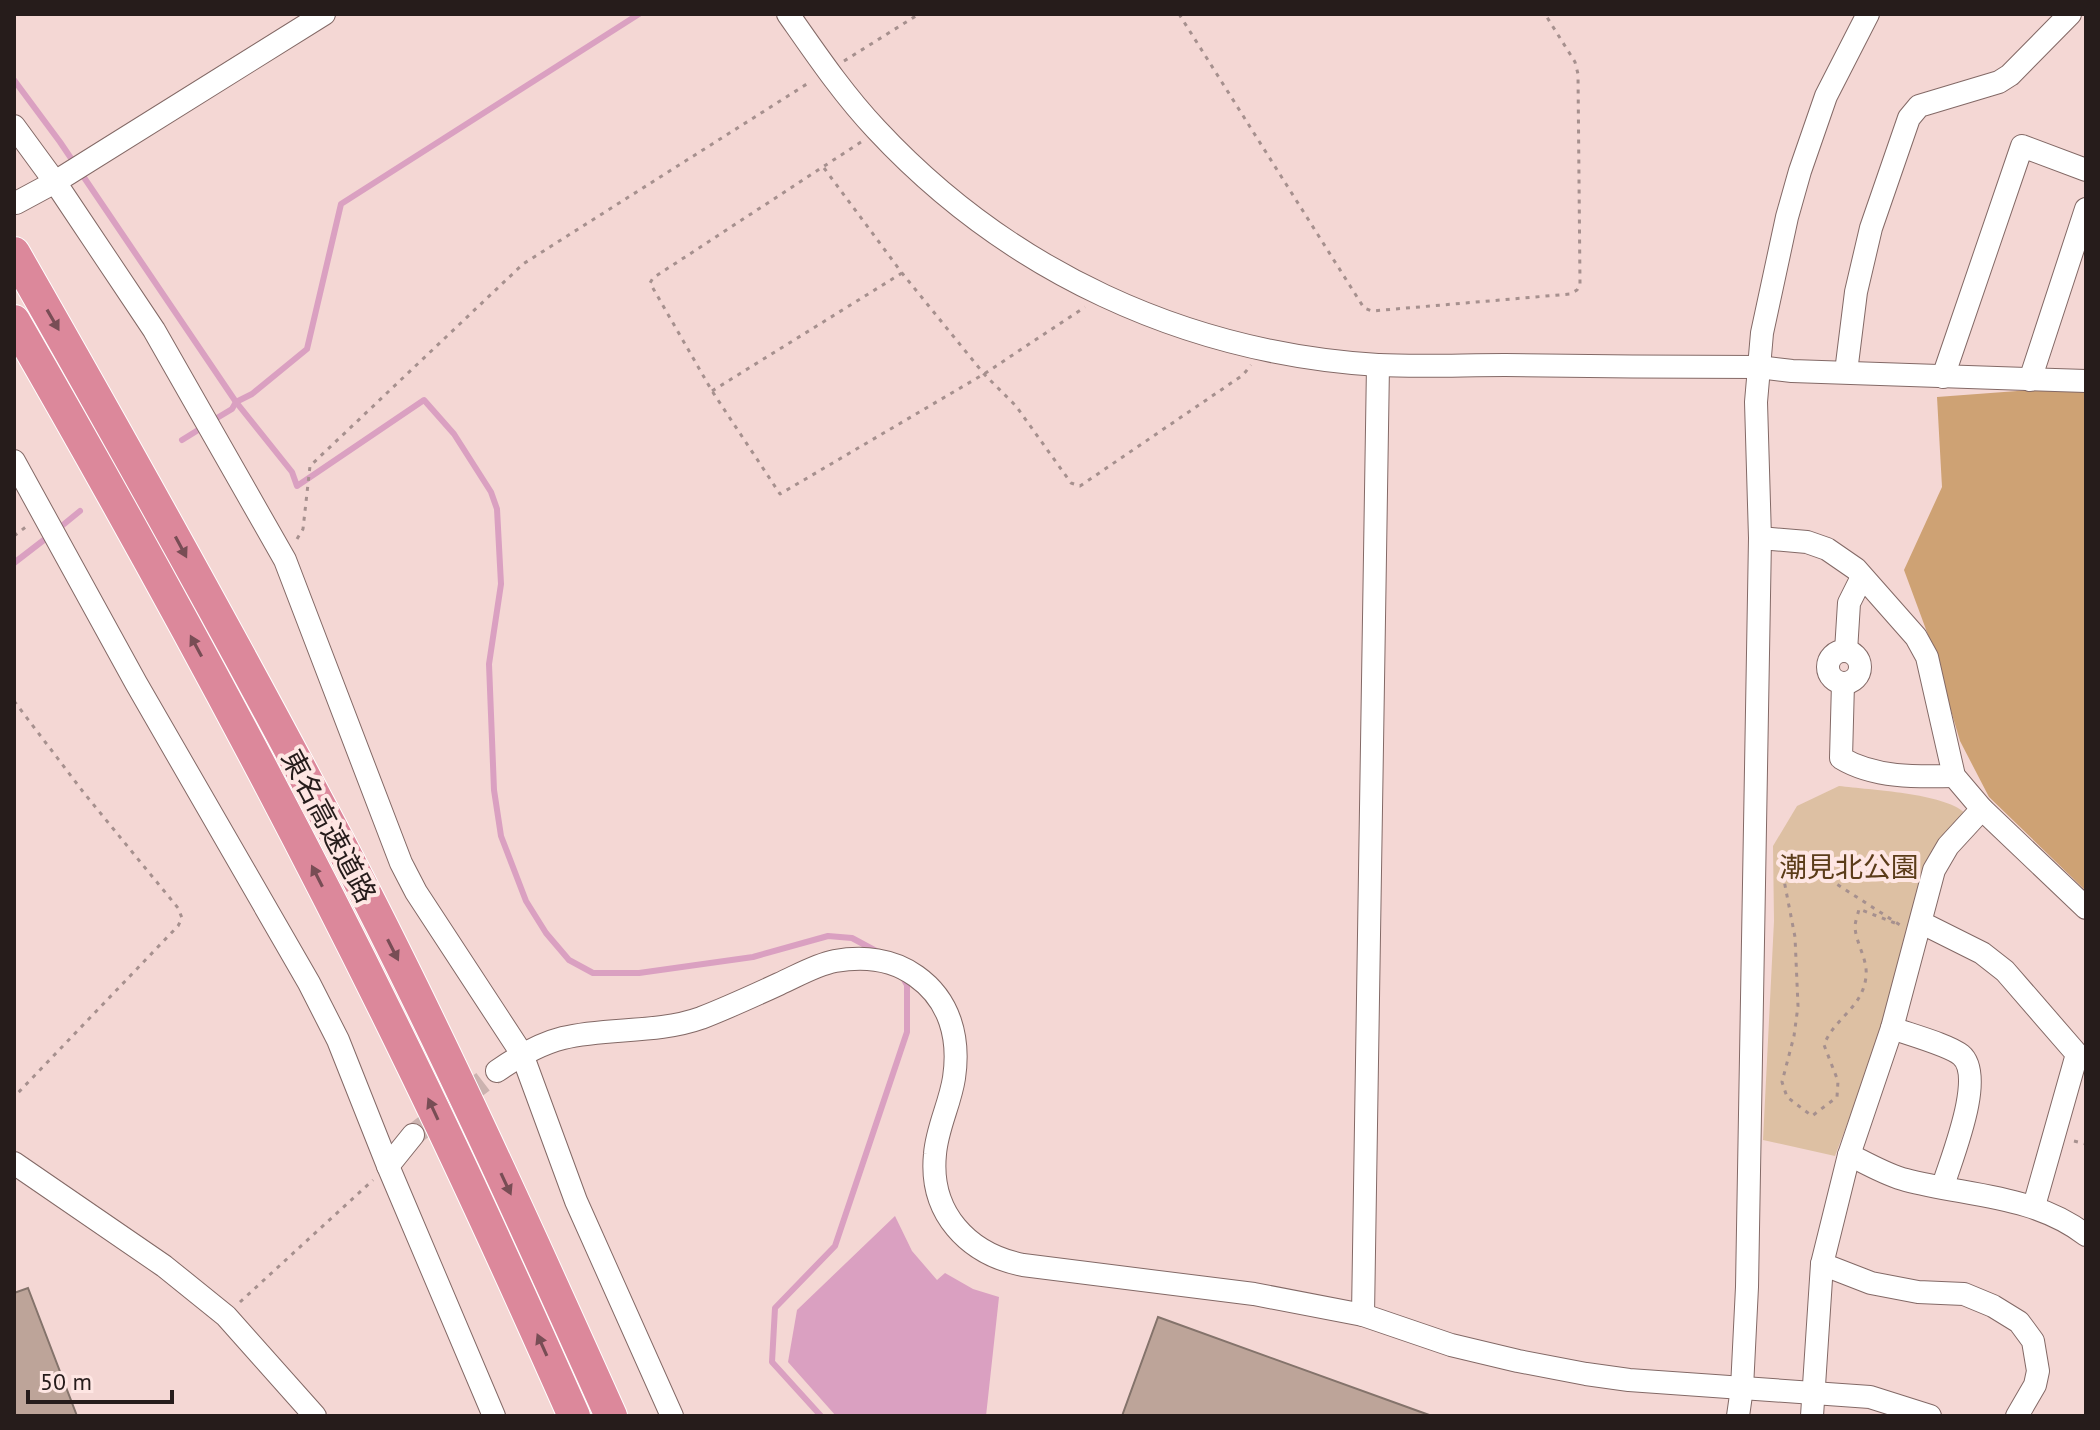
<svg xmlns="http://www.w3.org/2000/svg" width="2100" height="1430" font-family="'PT Sans','Noto Sans JP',sans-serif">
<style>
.green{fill:#ddc0a3}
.forest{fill:#cea274}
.water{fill:#daa0c1}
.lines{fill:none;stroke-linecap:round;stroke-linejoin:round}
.stream{stroke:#daa0c1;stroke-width:6}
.building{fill:#bda499;stroke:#84736b;stroke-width:2}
.minor-tunnel{stroke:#cbb2af;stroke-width:22;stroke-dasharray:22 11;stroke-linecap:butt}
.minor-casing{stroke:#836966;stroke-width:24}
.highway-casing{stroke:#fff;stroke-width:34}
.path{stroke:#a6908e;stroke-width:3;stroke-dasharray:4 6;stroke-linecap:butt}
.minor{stroke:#fff;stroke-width:22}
.highway{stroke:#dc889b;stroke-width:32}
.oneway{fill:#784d55}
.labels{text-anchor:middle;stroke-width:8;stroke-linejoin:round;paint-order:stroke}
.street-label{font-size:28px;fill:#261c1b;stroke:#fee6e3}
.park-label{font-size:28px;fill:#5b3c19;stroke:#fee6e3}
</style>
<rect width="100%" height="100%" fill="#f4d7d4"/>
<!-- green -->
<path class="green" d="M1839,786C1870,790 1944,793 1965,813L1835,1156L1763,1140L1774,921L1773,846L1797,806Z"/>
<!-- forest -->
<path class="forest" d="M2086,386V891L1989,797L1960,741L1931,643L1904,570L1942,487L1937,397Z"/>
<!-- water -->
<path class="water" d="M895,1216L912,1251L937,1280L945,1273L973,1289L999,1297L986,1416H836L788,1362L797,1310Z"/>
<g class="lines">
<!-- stream -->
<g class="stream">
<path d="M14,80L60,142L236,402L292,472L297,486L424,400L454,434L491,492L497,509L501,584L489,664L494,790L501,836L526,901L546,933L569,960L593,973H639L753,957L828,936L852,938L878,952"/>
<path d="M212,421L232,409L236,402L252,394L307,349L341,204L639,14"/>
<path d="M182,440L203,427"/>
<path d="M58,529L80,511"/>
<path d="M14,563L49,536"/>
<path d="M821,1416L772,1362L775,1308L835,1246L907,1032V985L902,976"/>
</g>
</g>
<!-- building -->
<g class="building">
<path d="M28,1288L77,1416H14V1293Z"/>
<path d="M1158,1317L1432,1416H1122Z"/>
</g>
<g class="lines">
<!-- minor-tunnel -->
<path class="minor-tunnel" d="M413,1135L497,1071"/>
<defs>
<g id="minor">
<path d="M788,14C816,54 843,94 876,129C1008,271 1185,353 1378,365C1420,367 1463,365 1505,365C1590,366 1674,367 1759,367L1792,371L2086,381"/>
<path d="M14,126L55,182L154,330L285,560L401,863L416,892L522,1054L576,1201L672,1416"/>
<path d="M16,203L55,182L324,14"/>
<path d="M1846,372L1856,292L1871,228L1909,118L1919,106L1999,82L2010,75L2070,14"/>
<path d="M1943,377L2022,146L2086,170"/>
<path d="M2030,380L2086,209"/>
<path d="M14,461L136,683L309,983L338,1040L388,1166L494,1416"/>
<path d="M1760,538L1807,542L1827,549L1856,569L1916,637L1927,657L1954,776L1982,809L2086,908"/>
<path d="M1846,651L1849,603L1862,577"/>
<circle cx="1844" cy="667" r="16"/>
<path d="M1843,683L1841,758C1874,778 1917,777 1954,776"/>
<path d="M1922,923L1982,953L2005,971L2077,1054L2034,1206"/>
<path d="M1892,1028C1908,1034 1949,1045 1961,1055C1986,1076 1951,1159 1943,1186"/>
<path d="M497,1071C517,1057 539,1044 563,1038C608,1027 656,1034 701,1018C727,1008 753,996 779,984C797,976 815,965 835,961C863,956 893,959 916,976C950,1000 960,1038 954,1078C950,1104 937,1128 935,1154C929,1213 968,1254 1023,1265L1254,1294L1363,1315L1451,1345L1518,1361L1586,1374L1629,1380L1870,1397L1930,1416"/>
<path d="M1849,1155C1867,1163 1886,1175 1906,1180C1967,1196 2034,1195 2086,1235"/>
<path d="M14,1163L164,1266L226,1316L315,1416"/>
<path d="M388,1166L413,1135"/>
<path d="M1822,1264L1871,1283L1918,1292L1964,1294L1993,1306L2019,1322L2033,1341L2038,1371L2035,1385L2017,1416"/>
<path d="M1363,1315L1378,365"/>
<path d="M1738,1416L1742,1388L1747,1287L1760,538L1756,402L1762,333L1787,217L1800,171L1826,96L1868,14"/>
<path d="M1812,1416L1822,1264L1849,1155L1892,1028L1934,870L1948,846L1982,809"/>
</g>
<g id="highway">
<path d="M14,253C125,447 234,642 338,840C436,1028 524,1222 611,1416"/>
<path d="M14,321C156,567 292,817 416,1073C471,1186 523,1301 574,1416"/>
</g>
</defs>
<!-- minor casing -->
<use href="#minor" class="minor-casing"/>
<!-- highway casing -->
<use href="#highway" class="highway-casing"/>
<!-- path -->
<g class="path">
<path d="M1179,14L1364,308L1372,311L1570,294L1577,290L1580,284L1578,74L1575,62L1545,14"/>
<path d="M844,61L919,14"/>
<path d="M861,142L653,278L650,283L712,391L780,494L984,374L1085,307"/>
<path d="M824,168L902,273L984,374L1016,406L1071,483L1080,486L1243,375L1251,365"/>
<path d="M712,391L902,273"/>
<path d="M14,536L27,526"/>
<path d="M297,539L303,529L310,466L523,264L810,82"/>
<path d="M14,701L84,793L178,908L182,918L178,926L14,1097"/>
<path d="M1787,852L1900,925L1859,909C1858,914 1855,922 1855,927C1856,944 1868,959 1866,977C1862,1009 1834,1018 1824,1045L1838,1081L1837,1097L1812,1116L1787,1097L1782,1082L1794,1036L1798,1006L1795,937L1783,875Z"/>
<path d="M2074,1141L2086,1144"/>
<path d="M240,1302L373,1180"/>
</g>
<!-- minor -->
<use href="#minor" class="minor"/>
<!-- highway -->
<use href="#highway" class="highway"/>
</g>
<!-- one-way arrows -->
<defs><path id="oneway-solid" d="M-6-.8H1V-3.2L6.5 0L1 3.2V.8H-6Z" transform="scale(2)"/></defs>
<g class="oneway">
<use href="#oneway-solid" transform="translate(53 320) rotate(60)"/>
<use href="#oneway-solid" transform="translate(181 547) rotate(62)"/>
<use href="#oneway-solid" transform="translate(196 646) rotate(-118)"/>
<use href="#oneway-solid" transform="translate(317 876) rotate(-117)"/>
<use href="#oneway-solid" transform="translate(393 950) rotate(63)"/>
<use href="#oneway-solid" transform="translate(433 1109) rotate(-115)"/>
<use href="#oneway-solid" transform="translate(506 1184) rotate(65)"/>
<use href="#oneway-solid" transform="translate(542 1345) rotate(-114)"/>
</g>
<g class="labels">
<!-- street labels -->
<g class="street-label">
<text transform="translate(329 826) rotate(62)" y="10">東名高速道路</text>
</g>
<!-- park labels -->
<g class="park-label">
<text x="1849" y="877">潮見北公園</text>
</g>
</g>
<!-- border -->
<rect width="2100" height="1430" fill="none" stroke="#261c1b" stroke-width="32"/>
<!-- scale -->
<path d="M28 1390v12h144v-12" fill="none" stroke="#261c1b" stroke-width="4"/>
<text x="40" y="1390" font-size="24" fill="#261c1b" stroke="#fee6e3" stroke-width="6" paint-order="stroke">50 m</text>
</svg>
